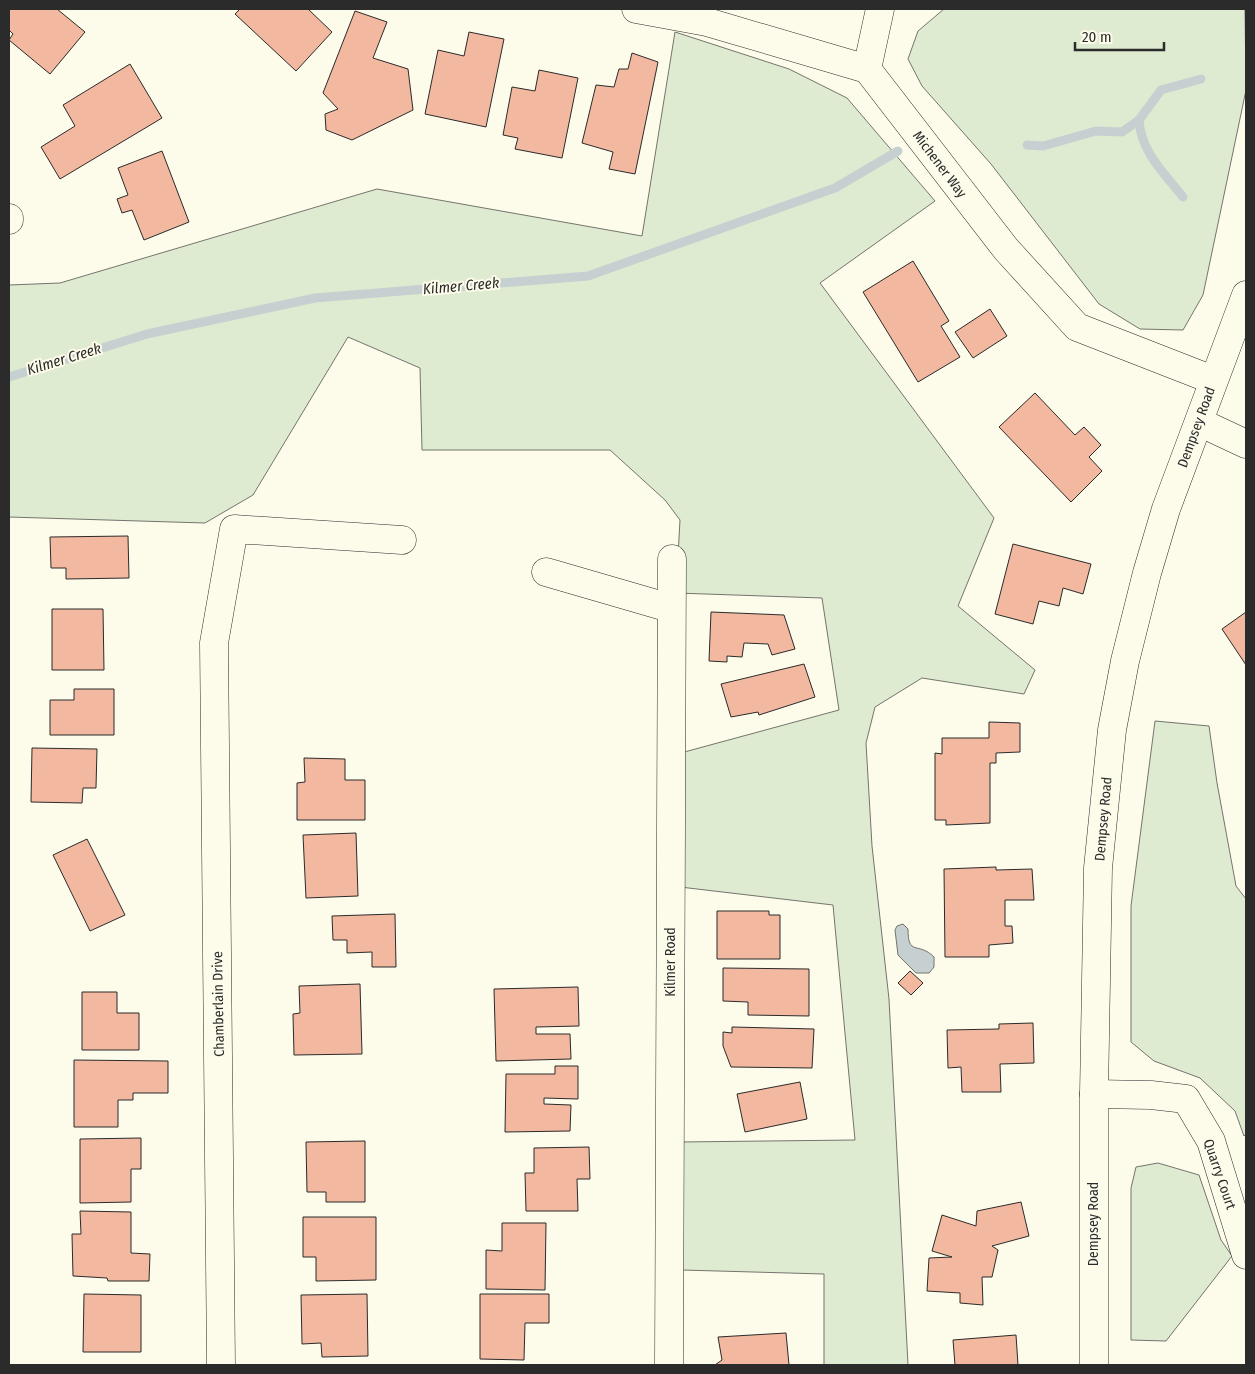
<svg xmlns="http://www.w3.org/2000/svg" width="1255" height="1374" font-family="'Fira Sans Condensed',sans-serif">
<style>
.green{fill:#deebd1;stroke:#74746e}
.water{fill:#c7d0d0;stroke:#74746e}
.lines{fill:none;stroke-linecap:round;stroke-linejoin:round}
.stream{stroke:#c7d0d0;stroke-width:9}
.building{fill:#f2b8a0;stroke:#2b2b2b}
.minor-casing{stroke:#2b2b2b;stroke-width:29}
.minor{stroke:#fdfbea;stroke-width:28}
.labels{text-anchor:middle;stroke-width:4;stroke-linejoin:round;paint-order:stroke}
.street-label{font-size:14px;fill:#2b2b2b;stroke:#fdfbea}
.water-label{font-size:15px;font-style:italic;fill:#2b2b2b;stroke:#fdfbea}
</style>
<rect width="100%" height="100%" fill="#fdfbea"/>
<!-- green -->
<g class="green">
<path d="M944,9H1245L1246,90L1203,295L1183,330L1140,329L1099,304L991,164L922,86L908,59L918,31Z"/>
<path d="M675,32L789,69L847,98L935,201L820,283L994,518L958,606L1035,670L1024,694L922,678L875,707L866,743L872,846L889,999L908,1365H824V1274L682,1270L679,1142L855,1140L833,905L680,887L677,754L839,710L822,598L676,593L680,520L665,500L610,450H422L420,368L348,337L253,495L205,523L9,517V285L60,283L377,189L642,236Z"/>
<path d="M1155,721L1209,726L1217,783L1236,886L1246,899V1134L1244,1136L1235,1111L1200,1078L1154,1061L1131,1042V906Z"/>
<path d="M1158,1163L1199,1175L1221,1240L1232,1256L1166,1341L1131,1340V1188L1136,1167Z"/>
</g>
<!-- water -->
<path class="water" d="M903,924L908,929C908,957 918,941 934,957V967L929,973H916L898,955L895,930L897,926Z"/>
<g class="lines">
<!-- stream -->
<g class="stream">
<path d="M1139,120C1141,152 1164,173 1183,197"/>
<path d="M1027,145L1043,146L1096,131L1122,132L1139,120L1161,90L1201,79"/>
<path d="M9,377L147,334L315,298L588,276L835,188L898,151"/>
</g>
</g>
<!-- building -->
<g class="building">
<path d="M9,9H57L85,32L50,74L9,40L13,34L9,30Z"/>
<path d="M240,9H308L332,32L296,71L235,14Z"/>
<path d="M355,11L387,22L373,58L408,69L413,110L352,140L326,130L325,114L338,109L323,93Z"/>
<path d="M469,32L504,39L486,127L425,114L438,50L464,56Z"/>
<path d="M632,53L658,62L635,174L609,169L613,152L582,143L596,85L614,87L619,69H628Z"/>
<path d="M130,64L162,118L60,179L41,147L75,126L63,105Z"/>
<path d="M539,70L578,78L562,158L515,149L518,138L503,135L512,87L535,91Z"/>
<path d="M162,151L189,222L144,240L132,210L122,213L117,199L128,195L118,168Z"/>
<path d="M913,261L949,321L941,326L960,357L918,382L863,292Z"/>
<path d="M990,309L1007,336L973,358L955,332Z"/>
<path d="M1035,393L1075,435L1084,427L1101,445L1089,457L1102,471L1071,502L999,427Z"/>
<path d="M128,536L129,578L66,579V568H51L50,537Z"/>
<path d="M1013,544L1091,564L1083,594L1063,588L1059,606L1039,601L1033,624L995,614Z"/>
<path d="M52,609H103L104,670H52Z"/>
<path d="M711,612L784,615L795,649L772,655L768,644L744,643L742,657L727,656V662L709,661Z"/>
<path d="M1246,612V665L1222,629Z"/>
<path d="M804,664L815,697L759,715L758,712L731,717L721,684Z"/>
<path d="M74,689H114V735H50V700H74Z"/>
<path d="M989,722L1020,723V752L996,753V763H990V823L946,825V820H935V753L942,754V738H989Z"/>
<path d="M32,748L97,749L96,788H83L82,803L31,802Z"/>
<path d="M304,758L345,759V780H365V820H297V783L305,782Z"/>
<path d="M356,833L358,896L306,898L303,835Z"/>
<path d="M87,839L125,915L90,931L53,855Z"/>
<path d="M996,867V870L1032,869L1034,900H1005V926H1012L1013,943L989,945V957H945L944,869Z"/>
<path d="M717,911H769V915H780V959H717Z"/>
<path d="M395,914L396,967H372V952L347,953V940H333L332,916Z"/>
<path d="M723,968L809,969V1016L748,1015V1002L723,1001Z"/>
<path d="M910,971L923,983L911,995L898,983Z"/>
<path d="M360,984L362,1054L294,1055L293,1014L300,1013L299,986Z"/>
<path d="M578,987L579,1026L536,1027V1034H570L571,1059L496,1061L494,989Z"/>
<path d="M82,992H117V1013H139V1050H82Z"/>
<path d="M1033,1023L1034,1063L1000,1064L1001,1092H962L961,1067L948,1068L947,1030L999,1029V1024Z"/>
<path d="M732,1027L814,1029L812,1068L731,1067L723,1046V1032L732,1033Z"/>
<path d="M74,1060L168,1061V1093H133V1100H118V1127H74Z"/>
<path d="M555,1066H578V1099L544,1098V1104L571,1105L570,1131L505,1132L506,1074H555Z"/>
<path d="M800,1082L807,1119L745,1132L737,1094Z"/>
<path d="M141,1138V1169H131V1202L80,1203V1139Z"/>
<path d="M365,1141V1202H326V1192H307L306,1142Z"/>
<path d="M589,1147L590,1179H577L578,1211H526L525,1173H534V1148Z"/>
<path d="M1021,1202L1029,1236L992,1246L998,1250L992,1277H982L983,1305L960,1303V1293L927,1291L929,1258L952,1257L932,1251L942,1215L976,1226L977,1211Z"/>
<path d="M80,1211L131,1212V1253L150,1254L149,1281H108L107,1278L73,1276L72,1234H81Z"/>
<path d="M303,1217H376V1280L316,1281V1257H303Z"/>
<path d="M502,1223H546L545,1290L486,1289V1250L502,1251Z"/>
<path d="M84,1294L141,1295V1352H83Z"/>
<path d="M367,1294L368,1356L322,1357L321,1343L302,1344L301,1295Z"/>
<path d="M480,1294H549V1323H525L524,1360L480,1359Z"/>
<path d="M786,1333L789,1365H715L722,1360L718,1337Z"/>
<path d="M1016,1335L1018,1365H955L953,1340Z"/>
</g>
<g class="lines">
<defs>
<g id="minor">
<path d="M636,9L707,22L867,69L1006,249L1077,327L1213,380"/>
<path d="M867,69L880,9"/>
<path d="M9,218V220"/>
<path d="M1199,422L1246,444"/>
<path d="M546,572L670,608"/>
<path d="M1094,1094L1151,1095L1186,1099L1211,1141L1246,1255"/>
<path d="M221,1365L214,643L234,529L402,540"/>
<path d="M669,1365L672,559"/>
<path d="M1094,1365V1094L1098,868L1112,730L1125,661L1147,573L1166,509L1246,295"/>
</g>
</defs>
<!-- minor casing -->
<use href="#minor" class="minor-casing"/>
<!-- minor -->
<use href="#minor" class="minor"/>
</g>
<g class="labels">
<!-- street labels -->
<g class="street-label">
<text transform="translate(940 164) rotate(53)" y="5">Michener Way</text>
<text transform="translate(1196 427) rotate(-70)" y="5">Dempsey Road</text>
<text transform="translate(1103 819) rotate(-85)" y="5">Dempsey Road</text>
<text transform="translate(670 962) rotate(-90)" y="5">Kilmer Road</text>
<text transform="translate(218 1004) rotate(-91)" y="5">Chamberlain Drive</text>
<text transform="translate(1220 1174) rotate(71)" y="5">Quarry Court</text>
<text transform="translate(1093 1224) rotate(-90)" y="5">Dempsey Road</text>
</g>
<!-- water labels -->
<g class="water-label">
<text transform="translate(461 286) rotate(-5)" y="5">Kilmer Creek</text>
<text transform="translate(64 359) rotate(-17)" y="5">Kilmer Creek</text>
</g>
</g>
<!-- border -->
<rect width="1255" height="1374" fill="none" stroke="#2b2b2b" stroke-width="20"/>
<!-- scale -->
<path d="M1075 42v8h89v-8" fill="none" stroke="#2b2b2b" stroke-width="2.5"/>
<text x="1082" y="42" font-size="15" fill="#2b2b2b" stroke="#fdfbea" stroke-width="4" paint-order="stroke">20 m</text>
</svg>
